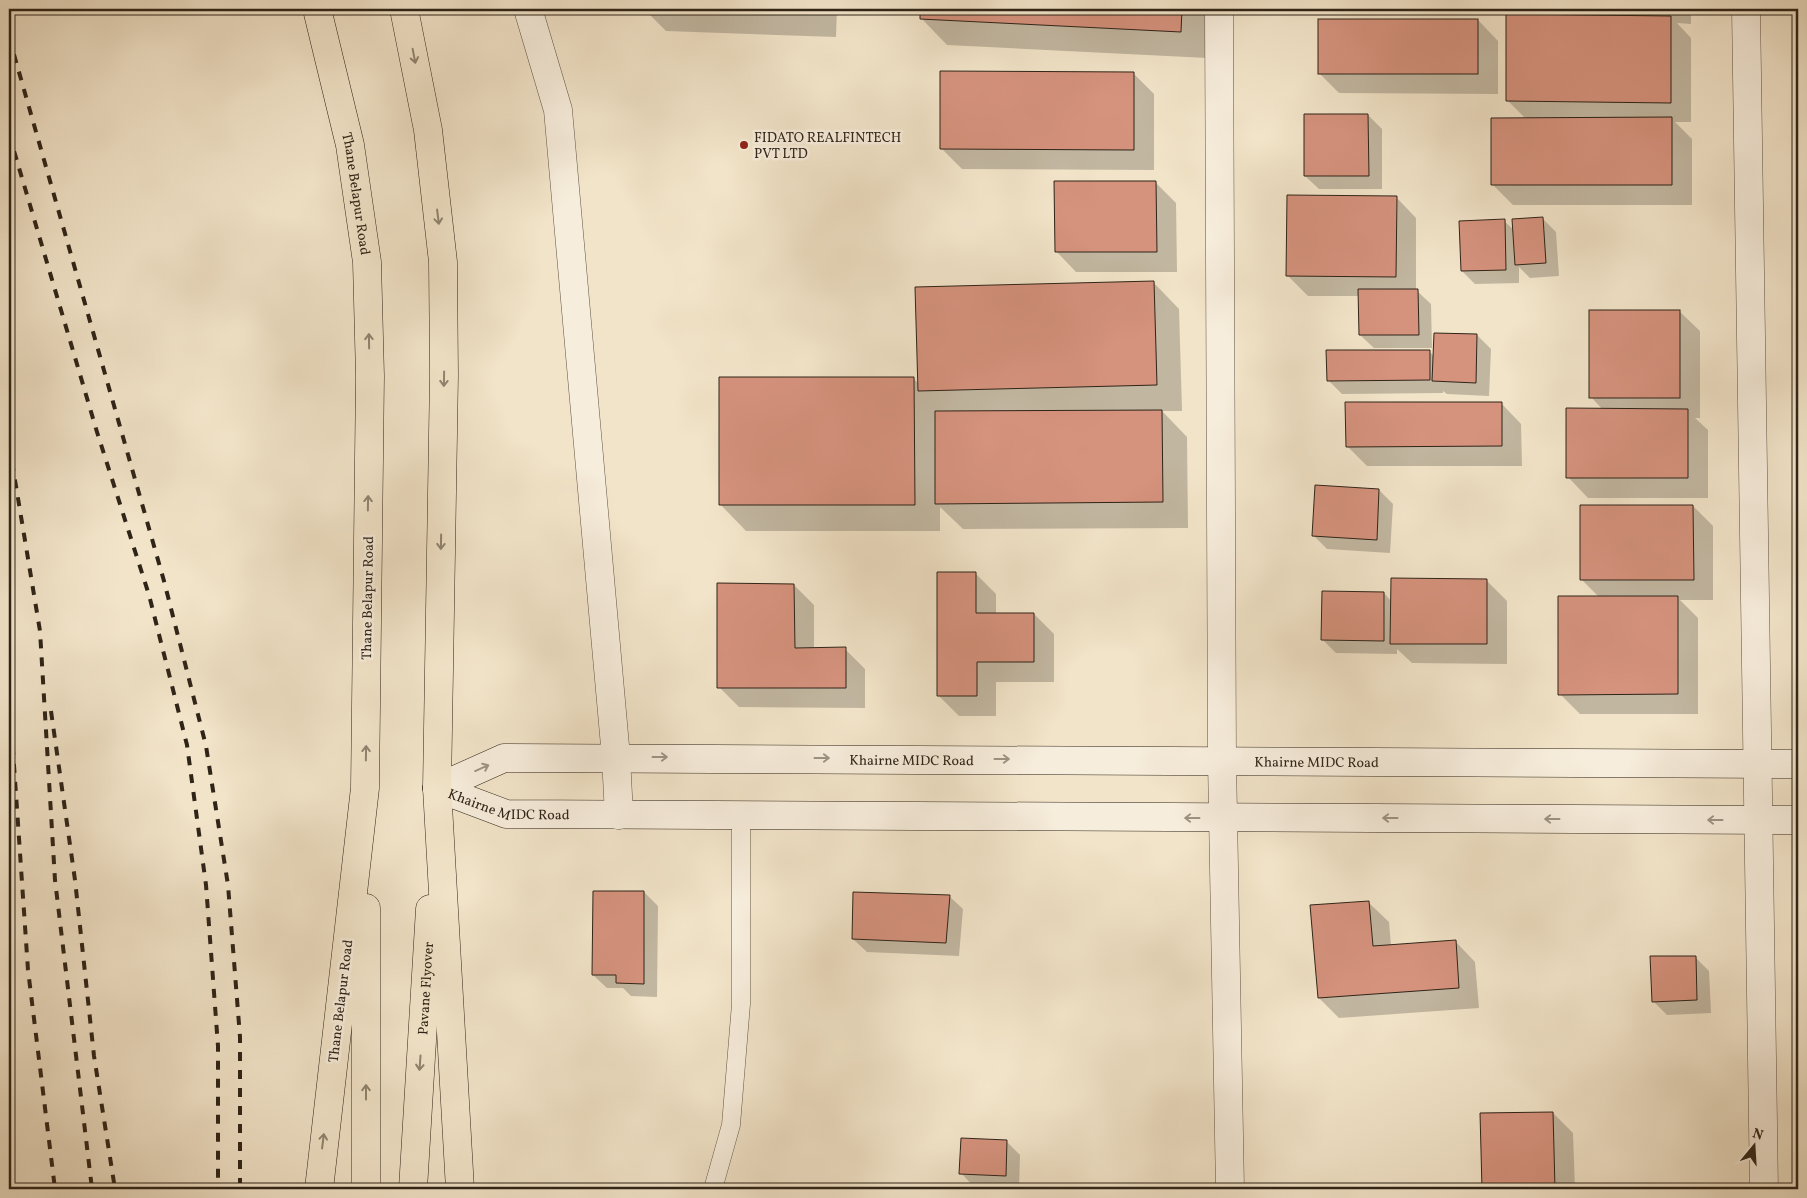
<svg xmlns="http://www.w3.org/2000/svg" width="1807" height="1198" font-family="Vollkorn,serif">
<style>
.shadow{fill:#0003}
.building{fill:#d5927d;stroke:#2f2418}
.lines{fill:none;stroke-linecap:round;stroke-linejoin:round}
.service-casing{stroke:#605444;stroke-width:19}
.minor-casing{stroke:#605444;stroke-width:29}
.tertiary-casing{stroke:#605444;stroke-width:29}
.secondary-casing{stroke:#2f2418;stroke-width:29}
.primary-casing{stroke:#2f2418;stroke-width:29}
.service{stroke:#f7eddc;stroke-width:18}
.minor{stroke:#f7eddc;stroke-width:28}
.tertiary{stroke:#f7eddc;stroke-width:28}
.secondary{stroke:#f7eddc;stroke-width:28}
.primary{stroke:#f2e4c9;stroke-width:28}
.rail{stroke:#2f2418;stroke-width:4;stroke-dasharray:9 9;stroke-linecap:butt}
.oneway{stroke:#908470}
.oneway2{stroke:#9d9384}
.poi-dot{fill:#8f2418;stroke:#f7eddc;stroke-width:2}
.labels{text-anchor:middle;stroke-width:5;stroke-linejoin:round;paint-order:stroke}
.poi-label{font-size:14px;fill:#2f2418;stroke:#f7eddc;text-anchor:start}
.street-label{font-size:14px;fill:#2f2418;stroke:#f7eddc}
</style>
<rect width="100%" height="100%" fill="#f2e4c9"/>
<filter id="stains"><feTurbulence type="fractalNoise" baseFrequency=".004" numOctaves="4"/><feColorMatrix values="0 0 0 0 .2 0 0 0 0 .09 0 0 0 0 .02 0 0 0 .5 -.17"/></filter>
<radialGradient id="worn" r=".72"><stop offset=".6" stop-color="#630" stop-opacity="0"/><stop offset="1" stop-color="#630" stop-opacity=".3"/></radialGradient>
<!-- shadow -->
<g class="shadow">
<path d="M644,9L817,13V11L764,9H837L836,37L666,31Z"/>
<path d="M922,9H1209L1207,58L947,45L921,18Z"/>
<path d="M1514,9H1691V24L1677,23L1691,38V122H1675L1692,139V205H1513L1493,185L1526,119L1507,100L1521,16Z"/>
<path d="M1478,20L1498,41V94L1339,93L1319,73Z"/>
<path d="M1134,74L1154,94V170L962,169L941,148Z"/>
<path d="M1368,115L1382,129V189H1319L1305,176Z"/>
<path d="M1156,183L1176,203L1177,272H1076L1056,251Z"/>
<path d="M1396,197L1416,218V290L1431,304L1432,348H1374L1360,335V296H1308L1288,276Z"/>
<path d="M1542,218L1556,232L1559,276L1530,278L1519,267V283L1475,284L1462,271L1504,221L1514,230Z"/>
<path d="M1153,282L1179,309L1182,411H1162L1187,437L1188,528L963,529L940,507V531H746L720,504L914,379L919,384Z"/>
<path d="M1679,311L1700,331V418H1695L1708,430V498H1588L1568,477L1603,410L1591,397Z"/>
<path d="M1477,335L1491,349L1489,396L1447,394L1443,391V393L1342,394L1328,380L1430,352L1433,355Z"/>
<path d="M1501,403L1521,424L1522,466H1367L1347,446Z"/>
<path d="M1379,490L1393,504L1390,553L1327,549L1313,535Z"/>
<path d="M1693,506L1713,526V600H1680L1698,618V714H1580L1560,694L1599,597L1581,579Z"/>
<path d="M976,574L996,594V614H1034L1054,634V682H996V716H959L938,695Z"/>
<path d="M1486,580L1507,601V664L1412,663L1397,649V654L1336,653L1322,639L1384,593L1392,602Z"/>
<path d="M794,585L814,605V649H845L865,669V708L739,707L719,687Z"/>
<path d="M644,892L658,906L657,997L631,996L623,988H607L593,975Z"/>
<path d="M949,896L963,909L959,956L867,952L853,939Z"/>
<path d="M1368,902L1389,922L1391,946L1455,941L1475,962L1479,1008L1339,1018L1319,998Z"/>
<path d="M1695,957L1709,971L1711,1013L1667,1015L1653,1001Z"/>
<path d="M1553,1113L1573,1133L1575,1189H1483L1481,1114Z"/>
<path d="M1006,1141L1020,1155L1019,1189L974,1187L961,1173Z"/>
</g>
<!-- building -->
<g class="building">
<path d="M730,9H811L810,12Z"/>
<path d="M920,9H1182L1181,32L920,19Z"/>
<path d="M1506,14L1671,16V103L1506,101Z"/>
<rect x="1318" y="19" width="160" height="55"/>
<path d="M940,71L1134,72V150L940,149Z"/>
<path d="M1304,114H1368L1369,176H1304Z"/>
<path d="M1672,117V185H1491V118Z"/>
<path d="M1054,181H1156L1157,252H1055Z"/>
<path d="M1287,195L1397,196L1396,277L1286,276Z"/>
<path d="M1543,217L1546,263L1515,265L1512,219Z"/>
<path d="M1505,219L1506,270L1461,271L1459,221Z"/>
<path d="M1154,281L1157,385L918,391L915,287Z"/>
<path d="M1358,289H1418L1419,335H1359Z"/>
<rect x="1589" y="310" width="91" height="88"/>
<path d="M1434,333L1477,334L1476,383L1432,381Z"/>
<path d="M1326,350H1430V380L1327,381Z"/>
<path d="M719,377H914L915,505H719Z"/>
<path d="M1345,402H1502V446L1346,447Z"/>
<path d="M1566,408L1688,409V478H1566Z"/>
<path d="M1162,410L1163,502L935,504V411Z"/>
<path d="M1315,485L1379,489L1377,540L1312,536Z"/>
<path d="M1580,505H1693L1694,580H1580Z"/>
<path d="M937,572H976V613H1034V662H977V696H937Z"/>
<path d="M1391,578L1487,579V644H1390Z"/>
<path d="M717,583L794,584L795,648L846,647V688H717Z"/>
<path d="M1322,591L1384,592V641L1321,640Z"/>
<path d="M1558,596H1678V694L1558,695Z"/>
<path d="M593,891H644V984L616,983V975H592Z"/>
<path d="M853,892L950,895L946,943L852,939Z"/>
<path d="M1369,901L1373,946L1456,940L1459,988L1318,998L1310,905Z"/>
<path d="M1650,956H1696L1697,1000L1652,1002Z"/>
<path d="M1553,1112L1555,1189H1482L1480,1113Z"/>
<path d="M961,1138L1007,1140L1006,1176L959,1174Z"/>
</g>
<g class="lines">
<defs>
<path id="service" d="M713,1189L731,1125L741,1004V815"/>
<g id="minor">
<path d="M1219,9L1222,761L1230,1189"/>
<path d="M1746,9L1764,1189"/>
</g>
<path id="tertiary" d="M528,9L558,110L616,757L619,815"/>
<g id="secondary">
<path id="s1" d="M437,788L504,758L1798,764"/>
<path id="s2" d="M437,788L506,814L1798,820"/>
</g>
<g id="primary">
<path id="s3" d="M317,9L350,145L367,262L370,376L365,788L319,1189"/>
<path d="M404,9L428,130L443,262L444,375L437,788L460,1189"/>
<path d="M366,908V1189"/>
<path id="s4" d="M413,1189L430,909"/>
</g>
</defs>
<!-- service casing -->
<use href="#service" class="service-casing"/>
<!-- minor casing -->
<use href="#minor" class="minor-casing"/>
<!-- tertiary casing -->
<use href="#tertiary" class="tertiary-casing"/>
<!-- secondary casing -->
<use href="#secondary" class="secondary-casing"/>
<!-- primary casing -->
<use href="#primary" class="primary-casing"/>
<!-- service -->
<use href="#service" class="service"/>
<!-- minor -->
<use href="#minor" class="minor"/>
<!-- tertiary -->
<use href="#tertiary" class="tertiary"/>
<!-- secondary -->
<use href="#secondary" class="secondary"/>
<!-- primary -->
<use href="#primary" class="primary"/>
<!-- rail -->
<g class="rail">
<path d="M9,37L164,581L206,746L228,885L240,1037V1189"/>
<path d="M9,134L97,432L149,595L187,745L206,885L218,1046V1189"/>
<path d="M9,444L40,631L55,880L92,1189"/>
<path d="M9,692L28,970L55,1189"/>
<path d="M51,711L75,880L94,1056L115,1189"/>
</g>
</g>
<!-- one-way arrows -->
<defs><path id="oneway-shaft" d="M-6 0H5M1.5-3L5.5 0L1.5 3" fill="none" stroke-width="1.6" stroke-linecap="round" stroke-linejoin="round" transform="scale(1.25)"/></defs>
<g class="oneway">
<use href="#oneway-shaft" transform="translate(414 56) rotate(79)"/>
<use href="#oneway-shaft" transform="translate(438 217) rotate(83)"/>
<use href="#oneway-shaft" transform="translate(369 341) rotate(-91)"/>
<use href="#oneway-shaft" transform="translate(444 379) rotate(91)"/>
<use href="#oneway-shaft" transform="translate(368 503) rotate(-89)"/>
<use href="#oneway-shaft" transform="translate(441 542) rotate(91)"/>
<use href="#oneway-shaft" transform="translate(366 753) rotate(-89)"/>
<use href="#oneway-shaft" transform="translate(420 1063) rotate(94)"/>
<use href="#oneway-shaft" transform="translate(366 1092) rotate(-90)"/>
<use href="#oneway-shaft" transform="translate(323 1141) rotate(-83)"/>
</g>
<g class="oneway2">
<use href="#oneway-shaft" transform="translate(660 757)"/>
<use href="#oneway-shaft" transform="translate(822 758)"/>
<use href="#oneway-shaft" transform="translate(1002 759)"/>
<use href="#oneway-shaft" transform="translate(482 768) rotate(-24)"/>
<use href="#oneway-shaft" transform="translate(1192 818) rotate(-180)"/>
<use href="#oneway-shaft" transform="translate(1390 818) rotate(-180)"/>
<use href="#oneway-shaft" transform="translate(1552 819) rotate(-180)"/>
<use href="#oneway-shaft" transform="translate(1715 820) rotate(-180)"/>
</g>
<!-- markers -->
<circle class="poi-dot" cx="744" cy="145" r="5"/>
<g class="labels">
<!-- poi labels -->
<g class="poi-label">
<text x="754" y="142">FIDATO REALFINTECH<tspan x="754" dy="16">PVT LTD</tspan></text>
</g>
<!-- street labels -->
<g class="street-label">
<text dy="5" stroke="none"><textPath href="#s3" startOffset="189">Thane Belapur Road</textPath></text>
<text transform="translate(367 598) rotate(-89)" y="5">Thane Belapur Road</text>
<text dy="5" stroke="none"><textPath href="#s1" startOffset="481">Khairne MIDC Road</textPath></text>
<text dy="5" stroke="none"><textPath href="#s1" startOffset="886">Khairne MIDC Road</textPath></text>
<text dy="5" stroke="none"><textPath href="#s2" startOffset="75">Khairne MIDC Road</textPath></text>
<text dy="5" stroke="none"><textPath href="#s4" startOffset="201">Pavane Flyover</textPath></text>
<text transform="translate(340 1001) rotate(-83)" y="5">Thane Belapur Road</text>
</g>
</g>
<!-- margin -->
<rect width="1807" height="1198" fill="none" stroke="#f2e4c9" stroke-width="30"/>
<rect x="10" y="10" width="1787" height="1178" fill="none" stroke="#2f2418" stroke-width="2.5"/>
<rect x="15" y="15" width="1777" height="1168" fill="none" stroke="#2f2418"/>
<!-- north arrow -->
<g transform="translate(1754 1146) rotate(18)" stroke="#f7eddc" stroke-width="4" paint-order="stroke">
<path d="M0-4L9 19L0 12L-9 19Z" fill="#2f2418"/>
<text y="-8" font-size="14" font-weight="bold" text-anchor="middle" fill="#2f2418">N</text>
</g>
<rect width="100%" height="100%" filter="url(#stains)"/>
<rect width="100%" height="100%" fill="url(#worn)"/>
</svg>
